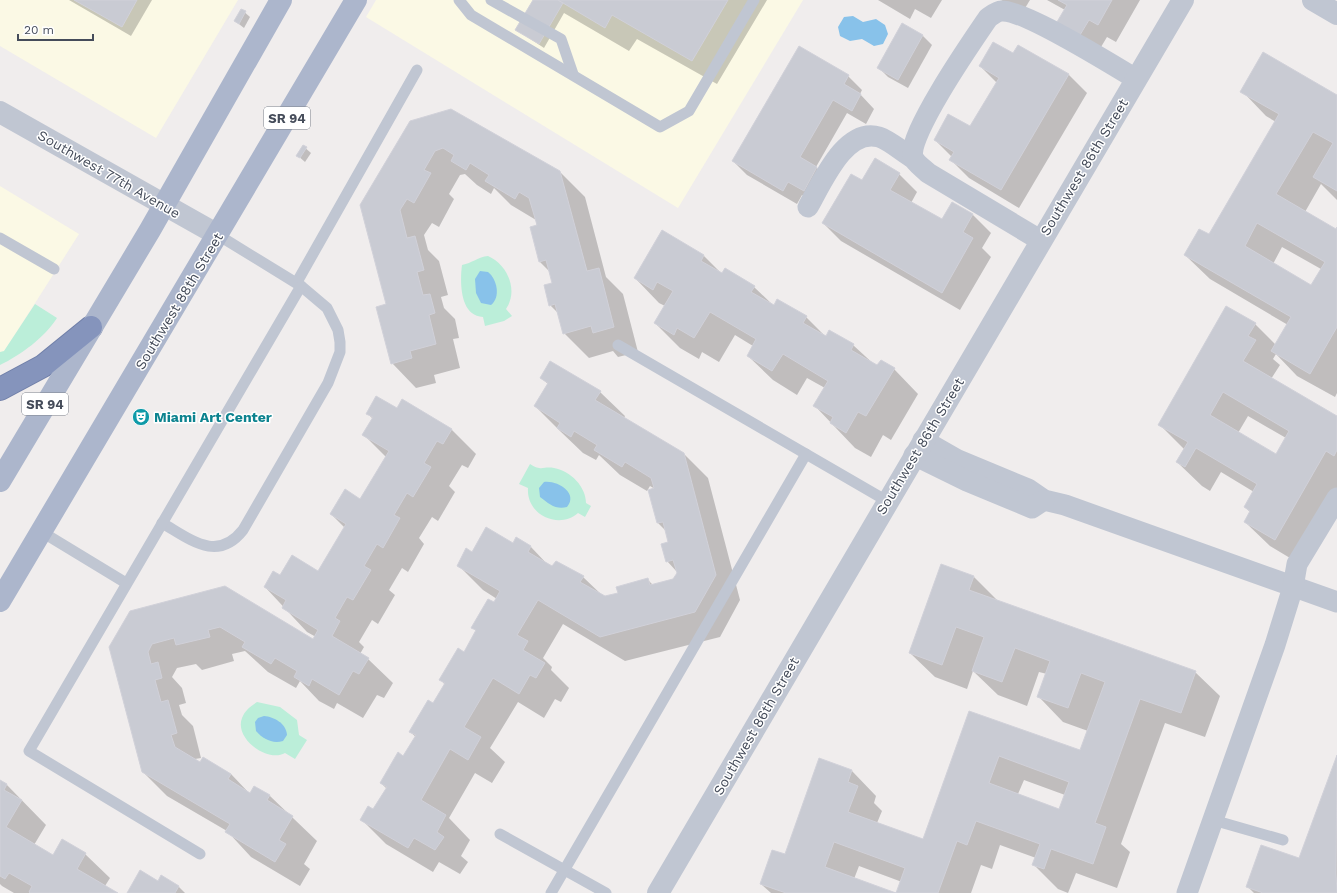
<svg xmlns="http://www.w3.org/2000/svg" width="1337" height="893" font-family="'Work Sans',sans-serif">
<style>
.commercial{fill:#fbf9e5}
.green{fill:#bbeed9}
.water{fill:#88c2ea}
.shadow{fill:#0003;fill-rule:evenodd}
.building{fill:#c9cbd3;stroke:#d1d1d9;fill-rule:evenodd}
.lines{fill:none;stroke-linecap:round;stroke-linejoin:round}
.motorway-casing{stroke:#707fa8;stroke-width:24}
.service{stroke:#c0c6d2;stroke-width:11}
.minor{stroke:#c0c6d2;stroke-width:21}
.tertiary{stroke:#c0c6d2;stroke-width:22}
.primary{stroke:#acb6cc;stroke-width:22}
.motorway{stroke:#8594bc;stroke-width:22}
.labels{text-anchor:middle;stroke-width:3;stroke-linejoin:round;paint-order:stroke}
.shield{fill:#fff;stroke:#7d828c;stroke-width:1}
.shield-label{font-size:13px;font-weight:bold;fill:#454c5a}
.street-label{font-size:14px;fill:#454c5a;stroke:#fff}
.culture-label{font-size:14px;font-weight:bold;fill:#0d838f;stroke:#fff;text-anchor:start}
</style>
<rect width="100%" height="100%" fill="#f0eded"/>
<!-- commercial -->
<g class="commercial">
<path d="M0,0H238L156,138L0,46Z"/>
<path d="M376,0H803L678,208L366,17Z"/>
<path d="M0,186L79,234L4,352H0Z"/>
</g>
<!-- green -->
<g class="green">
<path d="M488,256C507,264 519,290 506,309L512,316L504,321L485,326L483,317C459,316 460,280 462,265C472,263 478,257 488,256Z"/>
<path d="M35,304L57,318C45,337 21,355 0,365V352L4,351Z"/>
<path d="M530,464C543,472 542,466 554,468C571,471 586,487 586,503L591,506L585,517L578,513C559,530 526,515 528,488L519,484Z"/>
<path d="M257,702L280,707L297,720L299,735L307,740L295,759L285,753C267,763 234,738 242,718C245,710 251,706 257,702Z"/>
</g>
<!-- water -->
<g class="water">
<path d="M853,16L863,22L876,19L885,25L888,34L883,44L874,46L862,39L850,41L840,36L838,27L844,17Z"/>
<path d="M480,271L488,272C497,279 501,297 491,305L481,303L476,293L475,279Z"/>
<path d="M544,482C557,480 579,493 567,507C556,510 549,504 540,497L539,488Z"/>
<path d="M264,716C274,717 286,723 287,735L283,741C272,744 263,739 256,731L255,722L258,718Z"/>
</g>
<!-- shadow -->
<g class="shadow">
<path d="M69,0H152L131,36Z"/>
<path d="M534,0H767L717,84L637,39L629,51L564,13L544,48L517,30Z"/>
<path d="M878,0H942L931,18L915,9L910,19Z"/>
<path d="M1001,0H1030L1022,13Z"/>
<path d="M1047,0H1140L1116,42L1107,37L1095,57L1065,10Z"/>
<path d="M242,10L250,17L244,28L235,21Z"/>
<path d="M903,25L923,36L932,45L908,88L888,77L879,68Z"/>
<path d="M1019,46L1069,75L1087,93L1019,208L969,178L951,160L952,157L935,140L971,128L997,83L980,66L1013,55Z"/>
<path d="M848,76L862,90L860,94L874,109L866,124L847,113L816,167L831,182L818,204L802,195L797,204L747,175L733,161Z"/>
<path d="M1242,91L1337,96V200L1321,184L1305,212L1336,230L1337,228V393L1335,397L1297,376L1276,354L1273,359L1280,365L1271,379L1337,417V500L1300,564L1270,546L1245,522L1251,513L1245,507L1254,492L1221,472L1210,491L1202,486L1177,462L1184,449L1159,424L1255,324L1276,345L1288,325L1210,279L1185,255L1209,236L1276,122L1266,116ZM1282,247L1321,269L1312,286L1273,264ZM1248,416L1286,438L1276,455L1238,433Z"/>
<path d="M410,122L560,172L585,197L606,277L623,294L638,352L618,357L613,351L589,358L564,333L559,314L550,305L553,283L550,272L540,262L536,220L511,205L494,188L491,194L477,185L465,174L460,175L449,194L454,199L439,227L432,223L424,235L428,250L439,261L448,295L441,297L444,308L455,319L459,338L453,339L460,368L434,375L436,383L416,388L392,363L387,305Z"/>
<path d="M303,146L311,153L305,162L297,155Z"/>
<path d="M875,160L899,174L917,192L911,203L942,221L953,203L973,215L991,233L982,248L991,257L960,310L841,241L823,223L862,182Z"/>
<path d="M662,232L704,256L722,274L725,269L754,287L774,306L806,317L826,337L853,345L877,367L894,369L918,394L891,440L883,435L871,457L855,448L815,406L825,388L807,378L797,395L773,380L748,356L753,346L735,335L719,362L702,352L699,359L680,348L655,323L665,306L659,303L635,278Z"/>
<path d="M541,378L600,392L625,416L624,418L683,453L708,478L740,600L720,637L625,661L563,624L543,658L552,667L551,670L569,688L561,702L555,699L544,718L518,702L490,748L505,762L492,783L475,773L449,818L470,840L461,856L468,862L460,874L439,862L433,872L386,844L362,820L374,811L387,789L381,783L404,757L416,737L410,732L434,705L445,685L441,680L464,653L477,632L473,628L497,599L483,590L458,565L472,553L513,544L516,539L531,547L549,566L583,577L604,597L619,594L648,580L653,585L673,579L678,573L667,561L670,543L667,532L658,523L655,489L650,486L647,491L620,475L599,455L596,460L583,453L560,431L535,406L548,384Z"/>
<path d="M402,400L452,430L476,454L468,468L462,465L449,486L455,492L438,521L432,517L419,538L424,544L408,572L402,568L389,590L395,595L378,624L372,620L359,642L364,647L360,654L368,659L393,683L384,698L377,695L363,718L337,703L334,709L319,701L300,681L296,688L268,672L245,651L232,654L234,661L202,670L196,664L177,668L172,677L182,688L186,703L179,705L182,715L193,726L201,758L195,759L200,763L203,758L231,774L250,794L255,787L270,796L317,841L304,864L310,869L300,886L251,857L227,831L167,796L142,771L131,612L314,640L316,637L307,632L265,587L281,576L319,572L345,528L331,514L361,500L386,457L364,435L373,419L367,413L397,410Z"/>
<path d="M942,565L974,577L998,601L1195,672L1220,696L1205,737L1165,723L1121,844L1130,852L1117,888L1076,873L1068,893L1058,889L1034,865L1036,858L1000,845L992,869L981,865L971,893H898L902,882L859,866L854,879L894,893H771L761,884L785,856L820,760L852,771L876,796L874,803L882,811L877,823L924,840L970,712L1081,752L1088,731L1063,722L1039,697L1047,674L1039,672L1027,706L998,695L973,671L967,689L935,677L910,653ZM1024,780L1065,795L1060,810L1018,794Z"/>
<path d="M1337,758V893H1254L1247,886L1299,860Z"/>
<path d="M0,781L7,785L46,825L34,845L53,856L85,854L110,878L105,886L116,893H14L2,886L0,884Z"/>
<path d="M158,882L178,886L185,893H128Z"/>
</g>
<!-- building -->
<g class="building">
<path d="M74,0H137L122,27Z"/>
<path d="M533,0H558L563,3L539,44L515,30Z"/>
<path d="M558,0H728L692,61L612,15L605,28Z"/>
<path d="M1058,0H1112L1098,25L1089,20L1077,40L1054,27L1067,5Z"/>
<path d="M241,9L246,11L239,24L234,21Z"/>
<path d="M902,23L923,35L898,80L877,68Z"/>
<path d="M993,42L1013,53L1018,45L1069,74L1001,190L949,160L954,152L934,140L948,114L970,126L999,78L979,66Z"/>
<path d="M799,46L849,75L844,84L861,94L852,111L833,100L800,157L817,167L804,191L788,182L783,191L732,161Z"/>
<path d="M1263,52L1337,95V191L1313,177L1333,143L1313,132L1276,194L1336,229L1337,227V327L1310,374L1271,351L1291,317L1184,255L1199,229L1209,234L1279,114L1240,92ZM1257,223L1325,262L1311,285L1245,246Z"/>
<path d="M451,109L560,171L587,271L599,268L614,327L593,333L591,326L563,334L555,304L549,306L544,285L552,283L546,260L539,262L530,227L537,225L529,198L519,192L515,199L485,181L489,175L470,163L466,170L451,161L454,155L443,148L435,151L424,170L431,173L414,203L407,199L400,210L407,238L415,236L424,270L417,272L423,295L430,294L435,313L429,315L436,344L410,351L412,358L391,364L376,307L386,304L360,205L410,121Z"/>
<path d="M303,145L307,147L300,158L296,156Z"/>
<path d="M875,158L900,173L890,190L942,219L952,202L973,214L963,232L973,238L942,293L822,223L851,174L862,180Z"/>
<path d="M662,230L704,255L701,261L722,273L725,268L755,286L751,292L774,305L777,299L807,316L803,323L826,336L829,330L854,344L851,350L877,365L881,360L895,368L866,416L858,412L846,433L830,423L833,417L813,406L828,381L783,354L772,371L747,356L756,339L710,312L694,338L677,328L674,335L654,323L673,291L657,282L653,290L634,278Z"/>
<path d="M1226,306L1256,323L1248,336L1256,340L1243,361L1337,416V450L1334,456L1326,451L1275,540L1244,522L1250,511L1244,507L1257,484L1196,448L1185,467L1176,462L1188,442L1158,425ZM1223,392L1289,431L1276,454L1210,415Z"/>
<path d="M550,361L601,391L595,400L684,453L716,575L695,612L600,637L538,600L517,635L528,641L523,650L545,663L536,678L530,675L519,694L493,678L464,727L481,737L468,760L450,749L421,800L446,815L437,832L444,837L435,850L414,838L408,848L360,820L368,806L373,809L387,787L380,783L398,752L403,756L416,735L409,732L428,700L433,703L445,683L439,680L458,648L464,652L476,630L471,628L488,599L494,602L500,591L457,566L466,548L472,552L486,527L513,543L516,537L531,546L528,552L552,566L556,561L584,576L580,582L605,596L618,593L616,587L648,578L650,585L673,579L677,573L673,560L666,562L661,544L668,542L663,522L657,523L648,490L654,488L651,478L625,462L622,467L594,450L597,445L574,431L571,437L557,428L560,423L534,406L548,383L540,378Z"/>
<path d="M376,396L397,408L402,399L452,429L443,444L437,441L424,463L431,467L413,497L407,493L394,515L400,518L383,548L377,544L364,566L371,570L353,600L347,597L335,618L340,621L332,636L369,658L359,674L353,671L339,695L312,679L309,686L294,677L297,671L275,658L271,664L242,647L245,642L220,627L208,630L210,637L176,645L174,638L152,644L148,652L151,664L158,662L162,678L155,680L161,702L168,700L177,733L171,735L175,747L200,762L203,757L231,774L228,779L250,793L254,786L270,795L267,800L293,816L279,840L286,844L275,862L225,832L230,824L142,772L109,647L130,611L225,586L313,639L318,630L282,608L286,600L264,587L273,571L280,575L292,555L318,571L346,524L330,514L345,489L360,499L389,451L362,435L373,417L366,414Z"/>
<path d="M941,564L974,576L969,590L1196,671L1181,713L1140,699L1095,823L1106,827L1093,864L1051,849L1044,869L1032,865L1040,844L976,821L967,845L957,841L938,893H896L905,868L834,842L825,867L896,893H786L760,884L772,850L785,854L819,758L852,770L848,782L858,786L848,812L923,839L969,711L1080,750L1105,682L1081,673L1068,708L1037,697L1050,661L1015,648L1002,682L972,671L984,637L956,627L942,665L909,653ZM999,756L1069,782L1059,809L989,783Z"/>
<path d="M1337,755L1336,874L1337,893H1263L1246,887L1261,845L1299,858Z"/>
<path d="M0,780L7,784L4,790L22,800L6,827L53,855L62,839L86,853L77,869L118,893H30L29,892L32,886L9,873L5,879L0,876Z"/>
<path d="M140,870L158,881L161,875L179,886L175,893H127Z"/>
</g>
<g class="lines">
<defs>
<path id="motorway" d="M0,389L43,366L91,327"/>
</defs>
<!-- motorway casing -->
<use href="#motorway" class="motorway-casing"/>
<!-- service -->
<g class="service">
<path d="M459,0L471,15L660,127L689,111L754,0"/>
<path d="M491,0L561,39L573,74"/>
<path d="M0,238L54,269"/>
<path d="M297,282L417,70"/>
<path d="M618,345L887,501"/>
<path d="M162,523C190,539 217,563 243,530L328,383L340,352V342L338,330L327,308L301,286L218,235"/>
<path d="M42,532L126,583"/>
<path d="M1213,820L1283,840"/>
<path d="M500,834L606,893"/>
<path d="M200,854L29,751L301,286"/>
<path d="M551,893L806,454"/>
</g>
<!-- minor -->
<g class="minor">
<path d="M808,207C822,183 845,127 879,137C889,140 904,153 913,158"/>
<path d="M1040,240L928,173C924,169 915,163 913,157C907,135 973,40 988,18C991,16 997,11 1001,11C1022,9 1113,65 1136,79"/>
<path d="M923,440L958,460L1028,489L1044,500L1065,505L1337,602"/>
<path d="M914,455L967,481L1032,508L1044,500"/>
<path d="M1187,893L1275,645L1293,587L1297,564L1337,498"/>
</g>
<!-- tertiary -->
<g class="tertiary">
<path d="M1313,0L1337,14"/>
<path d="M0,112L218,235"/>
<path d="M658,893L1183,0"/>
</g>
<!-- primary -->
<g class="primary">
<path d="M0,481L150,230L281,0"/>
<path d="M0,601L356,0"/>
</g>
<!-- motorway -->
<use href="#motorway" class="motorway"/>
</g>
<!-- icons -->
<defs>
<symbol id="theatre-disc" viewBox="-11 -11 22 22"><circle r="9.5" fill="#0f9aa8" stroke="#fff"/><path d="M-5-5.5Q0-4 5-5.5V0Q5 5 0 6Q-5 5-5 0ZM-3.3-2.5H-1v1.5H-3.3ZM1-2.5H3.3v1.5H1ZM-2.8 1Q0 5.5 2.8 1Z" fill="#fff"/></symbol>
</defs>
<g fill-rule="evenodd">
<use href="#theatre-disc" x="131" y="407" width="20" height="20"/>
</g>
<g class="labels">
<!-- shield labels -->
<g class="shield">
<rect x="264" y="107" width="46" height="22" rx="3"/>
<rect x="22" y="393" width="46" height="22" rx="3"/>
</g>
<g class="shield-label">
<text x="287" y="123">SR 94</text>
<text x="45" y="409">SR 94</text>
</g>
<!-- street labels -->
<g class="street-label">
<text transform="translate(1084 167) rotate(-59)" y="5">Southwest 86th Street</text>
<text transform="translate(109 174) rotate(30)" y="5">Southwest 77th Avenue</text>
<text transform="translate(179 301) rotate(-59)" y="5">Southwest 88th Street</text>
<text transform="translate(920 446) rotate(-59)" y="5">Southwest 86th Street</text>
<text transform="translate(756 726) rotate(-60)" y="5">Southwest 86th Street</text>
</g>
<!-- culture labels -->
<g class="culture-label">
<text x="154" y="422">Miami Art Center</text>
</g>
</g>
<!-- scale -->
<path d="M18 34v6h75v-6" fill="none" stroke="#454c5a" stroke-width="2"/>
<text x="24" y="34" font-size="12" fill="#454c5a" stroke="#ffffff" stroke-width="3" paint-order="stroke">20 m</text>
</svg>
